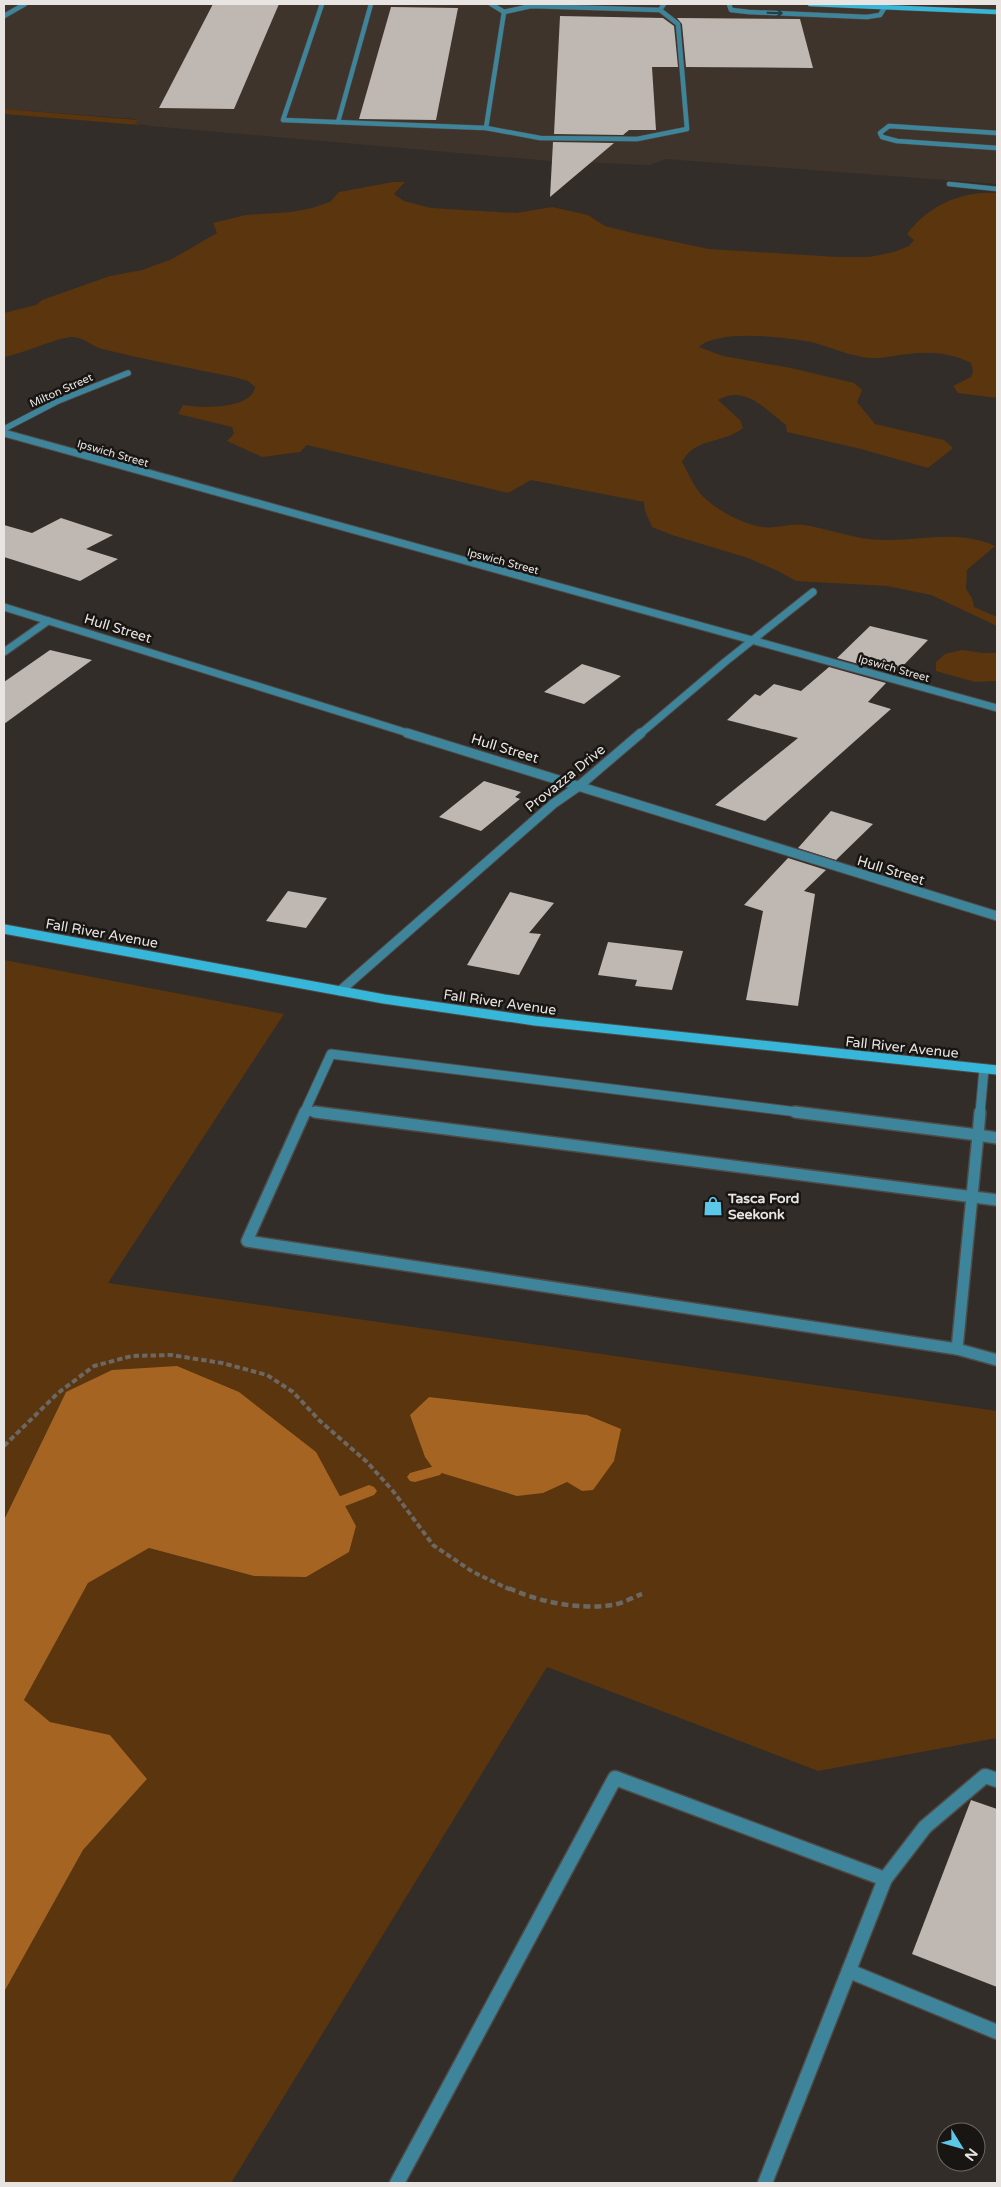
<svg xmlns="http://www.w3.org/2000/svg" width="1001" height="2187" font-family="'Varela Round',sans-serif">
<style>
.built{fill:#3e342b}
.green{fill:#5a350e;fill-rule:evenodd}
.water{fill:#a56421}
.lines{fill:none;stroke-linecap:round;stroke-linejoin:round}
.stream{fill:#a56421;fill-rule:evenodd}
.building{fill:#beb7b2}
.lane-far3-casing{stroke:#4f4a46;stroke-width:5.5}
.lane-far2-casing{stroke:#4f4a46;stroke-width:11}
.lane-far1-casing{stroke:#4f4a46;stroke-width:14}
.lane-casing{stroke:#4f4a46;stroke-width:17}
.street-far2-casing{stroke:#4f4a46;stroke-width:7}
.street-far1-casing{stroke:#4f4a46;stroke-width:9}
.street-casing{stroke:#4f4a46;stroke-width:11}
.secondary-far1-casing{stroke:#4f4a46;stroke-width:5.5}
.secondary-casing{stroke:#4f4a46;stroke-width:11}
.path-far1{stroke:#6b6762;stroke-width:4;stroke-dasharray:5.5 3;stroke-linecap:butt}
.path{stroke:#6b6762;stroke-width:4.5;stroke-dasharray:7 4;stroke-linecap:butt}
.lane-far3{stroke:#3e859b;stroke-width:4.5}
.lane-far2{stroke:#3e859b;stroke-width:9}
.lane-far1{stroke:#3e859b;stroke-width:11}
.lane{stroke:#3e859b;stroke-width:14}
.street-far2{stroke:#3e859b;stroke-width:5.5}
.street-far1{stroke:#3e859b;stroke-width:7}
.street{stroke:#3e859b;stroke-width:9}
.secondary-far1{stroke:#36b7da;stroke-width:4.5}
.secondary{stroke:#36b7da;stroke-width:9}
.oneway{stroke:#253c43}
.labels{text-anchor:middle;stroke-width:5;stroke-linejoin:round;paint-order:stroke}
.far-street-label{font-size:11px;fill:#e7e4e1;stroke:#181513}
.street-label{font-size:14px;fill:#e7e4e1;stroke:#181513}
.poi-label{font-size:14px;font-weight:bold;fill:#e7e4e1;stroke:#181513;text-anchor:start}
</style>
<rect width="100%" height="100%" fill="#322d28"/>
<!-- built -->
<path class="built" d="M4,4H997V184L666,159L649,165L550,161L150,126L134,123L137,119L4,109Z"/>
<!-- green -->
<g class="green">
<path d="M4,109L138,120L135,123L140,125L4,114Z"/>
<path d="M393,182H405L394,194L404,201L431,208L516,213L552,207L588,215L605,226L633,233L709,249L838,257H869L894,252L909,246L914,240L907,234C927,206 963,190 997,193V398L958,393L953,386L971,377L973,371L971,363C951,353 930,351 908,354C895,355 882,359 870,358C849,356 831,347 811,342C784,337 719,329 699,347L723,356L791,368L854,383L862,390L857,402L875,424L944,440L953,448L928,468L861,449L787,432L786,425C766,410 745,384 718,400L740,420L743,428C723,444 695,437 682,462C687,471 693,484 699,492C712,508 742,524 762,527C776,529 790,523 804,525C830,529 856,540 883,540C922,541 958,529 995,546L967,570L966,589L972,598L974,607L997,617V626L931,595L887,586L796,581L778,571L748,558L672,535L652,527L645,511L644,502L531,480L508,493L307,445L300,452L262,457L227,441L234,434L232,427L178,414L183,405C201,408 251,410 255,387L248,381L234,377C190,368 146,360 102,349C91,346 83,336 70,337C52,340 24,353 4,357V313L36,305L42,300L110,276L142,270L172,259L217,233L213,223L246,215L291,212L312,208L330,202L339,192Z"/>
<path d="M962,650L983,653H997V681L975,682L936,671V662L945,654Z"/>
<path d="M4,960L284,1014L108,1283L997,1411V1738L818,1771L547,1667L231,2183H4V1992L83,1850L147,1779L110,1735L50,1722L24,1700L88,1583L149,1548L254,1576L356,1526L315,1452L66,1392L4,1520ZM429,1397L586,1415L582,1491L567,1482L410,1415Z"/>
</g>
<!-- water -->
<g class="water">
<path d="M177,1366L239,1392L316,1452L356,1526L349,1552L306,1577L254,1576L149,1548L88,1583L24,1700L50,1722L110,1735L147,1779L83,1850L4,1992V1520L66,1392L112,1370Z"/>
<path d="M429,1397L587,1415L621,1429L614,1461L593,1490L582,1491L567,1482L543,1493L517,1496L435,1471L425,1457L410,1415Z"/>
</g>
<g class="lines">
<!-- stream -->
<g class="stream">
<path d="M435,1466L440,1467L443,1471L440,1475L415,1482L410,1481L407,1477L410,1473Z"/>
<path d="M369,1485L374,1487L377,1491L374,1495L343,1507L338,1505L335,1501L338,1497Z"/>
</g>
</g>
<!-- building -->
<g class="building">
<path d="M213,4H279L234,109L159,108Z"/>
<path d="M391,7L458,8L436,120L359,119Z"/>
<path d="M560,16L663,18L674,26L678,67H652L656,130H629L623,135L554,134Z"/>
<path d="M677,18L800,19L813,68L686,67L682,24Z"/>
<path d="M553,142L614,143L550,197Z"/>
<path d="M61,518L113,535L86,549L118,559L80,581L4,557V525L32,533Z"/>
<path d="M870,626L928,640L895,674L837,658Z"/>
<path d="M50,650L92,660L4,724V682Z"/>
<path d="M582,664L621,676L584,704L544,692Z"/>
<path d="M829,667L886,683L868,702L891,709L765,821L715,805L798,738L727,720L755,694L760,696L774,684L801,691Z"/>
<path d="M484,781L521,792L515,797L520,799L481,831L439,817Z"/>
<path d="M831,811L873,824L836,860L798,848Z"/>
<path d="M788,858L826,870L804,891L815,894L798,1006L746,1000L763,911L744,905Z"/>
<path d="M288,891L327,898L306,928L266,921Z"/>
<path d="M510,892L554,903L529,933L541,934L519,975L467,965Z"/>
<path d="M608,942L683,951L672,990L635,986L637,980L598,975Z"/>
<path d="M971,1800L997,1809V1987L912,1954Z"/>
</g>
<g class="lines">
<defs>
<g id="lane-far3">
<path d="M322,4L283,120L486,128L504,12"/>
<path d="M491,4L504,12L531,6L660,10L664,4"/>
<path d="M729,4L731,10L749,12L867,17L880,15L885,7"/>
<path d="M4,16L25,4"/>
<path d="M338,122L371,4"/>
<path d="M486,128L540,138L637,139L687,129L678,24L660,10"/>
<path d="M997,133L889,126L880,133L882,137L897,141L997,148"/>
<path d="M949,184L997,189"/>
</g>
<g id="lane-far2">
<path d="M306,1111L325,1113"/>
<path d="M304,1113L331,1054L805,1113"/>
<path d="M980,1113L984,1069"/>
</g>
<g id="lane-far1">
<path d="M305,1112L247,1241L957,1349L978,1135"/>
<path d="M315,1112L997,1200"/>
<path d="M795,1112L978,1135"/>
<path d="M978,1135L997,1138"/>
<path d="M978,1135L980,1112"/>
<path d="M957,1349L997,1360"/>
</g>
<g id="lane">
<path d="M849,1971L997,2032"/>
<path d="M397,2183L615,1778L885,1879"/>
<path d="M765,2183L885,1879L925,1827L985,1776L997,1780"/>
</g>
<path id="street-far2" d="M4,429L58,401L128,373"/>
<g id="street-far1">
<path d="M4,433L997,708"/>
<path d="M4,607L411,734"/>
<path d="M4,652L48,621"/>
<path d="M640,734L725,662L813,592"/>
</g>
<g id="street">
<path d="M407,733L997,916"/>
<path d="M340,991L553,804L579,786L641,733"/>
</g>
<path id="secondary-far1" d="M810,4L997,12"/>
<path id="secondary" d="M4,929L384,999L535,1021L997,1070"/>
</defs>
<!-- lane-far3 casing -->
<use href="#lane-far3" class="lane-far3-casing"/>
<!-- lane-far2 casing -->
<use href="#lane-far2" class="lane-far2-casing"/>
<!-- lane-far1 casing -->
<use href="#lane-far1" class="lane-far1-casing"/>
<!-- lane casing -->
<use href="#lane" class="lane-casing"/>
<!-- street-far2 casing -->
<use href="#street-far2" class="street-far2-casing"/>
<!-- street-far1 casing -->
<use href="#street-far1" class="street-far1-casing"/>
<!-- street casing -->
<use href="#street" class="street-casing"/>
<!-- secondary-far1 casing -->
<use href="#secondary-far1" class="secondary-far1-casing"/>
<!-- secondary casing -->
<use href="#secondary" class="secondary-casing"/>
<!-- path-far1 -->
<path class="path-far1" d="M4,1446L58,1393L94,1366L132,1356L171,1355L222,1363L267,1375L293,1392L320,1421L367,1462L393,1491L433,1545L473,1572L511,1590"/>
<!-- path -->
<path class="path" d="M509,1588C538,1602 580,1610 612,1605C622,1604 633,1597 642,1594"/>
<!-- lane-far3 -->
<use href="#lane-far3" class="lane-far3"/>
<!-- lane-far2 -->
<use href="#lane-far2" class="lane-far2"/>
<!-- lane-far1 -->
<use href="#lane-far1" class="lane-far1"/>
<!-- lane -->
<use href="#lane" class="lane"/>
<!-- street-far2 -->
<use href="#street-far2" class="street-far2"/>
<!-- street-far1 -->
<use href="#street-far1" class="street-far1"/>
<!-- street -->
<use href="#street" class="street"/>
<!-- secondary-far1 -->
<use href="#secondary-far1" class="secondary-far1"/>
<!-- secondary -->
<use href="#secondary" class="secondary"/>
</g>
<!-- one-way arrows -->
<defs><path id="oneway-shaft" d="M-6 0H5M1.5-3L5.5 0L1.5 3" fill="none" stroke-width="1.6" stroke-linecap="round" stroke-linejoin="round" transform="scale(1.25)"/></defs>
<use class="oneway" href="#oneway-shaft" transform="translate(775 13) rotate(2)"/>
<!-- icons -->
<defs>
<symbol id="shop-bare" viewBox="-9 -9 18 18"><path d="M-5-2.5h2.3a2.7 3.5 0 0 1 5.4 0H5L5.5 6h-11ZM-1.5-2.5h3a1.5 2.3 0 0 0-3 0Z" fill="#5cc7e8" stroke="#181513" stroke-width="2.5" paint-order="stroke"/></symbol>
</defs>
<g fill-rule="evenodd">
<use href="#shop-bare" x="699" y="1192" width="28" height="28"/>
</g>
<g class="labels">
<!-- far-street labels -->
<g class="far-street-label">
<text transform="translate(61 390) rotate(-24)" y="4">Milton Street</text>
<text transform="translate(113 453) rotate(16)" y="4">Ipswich Street</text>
<text transform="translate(503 561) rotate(15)" y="4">Ipswich Street</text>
<text transform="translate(894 668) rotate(16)" y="4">Ipswich Street</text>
</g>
<!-- street labels -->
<g class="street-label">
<text transform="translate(118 628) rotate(17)" y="5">Hull Street</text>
<text transform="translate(505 748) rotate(17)" y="5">Hull Street</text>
<text transform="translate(565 778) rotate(-39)" y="5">Provazza Drive</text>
<text transform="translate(891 870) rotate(17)" y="5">Hull Street</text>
<text transform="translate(102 933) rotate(10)" y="5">Fall River Avenue</text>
<text transform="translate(500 1002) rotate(8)" y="5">Fall River Avenue</text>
<text transform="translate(902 1047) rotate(6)" y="5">Fall River Avenue</text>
</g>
<!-- poi labels -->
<g class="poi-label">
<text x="728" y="1203">Tasca Ford<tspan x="728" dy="16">Seekonk</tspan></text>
</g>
</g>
<!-- border -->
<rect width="1001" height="2187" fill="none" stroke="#e7e4e1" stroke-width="10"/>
<!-- north arrow -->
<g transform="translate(961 2147) rotate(127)"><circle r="24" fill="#181513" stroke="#6b6865"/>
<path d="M0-4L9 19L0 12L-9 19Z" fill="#5cc7e8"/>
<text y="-8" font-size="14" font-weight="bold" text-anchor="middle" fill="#e7e4e1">N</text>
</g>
</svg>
